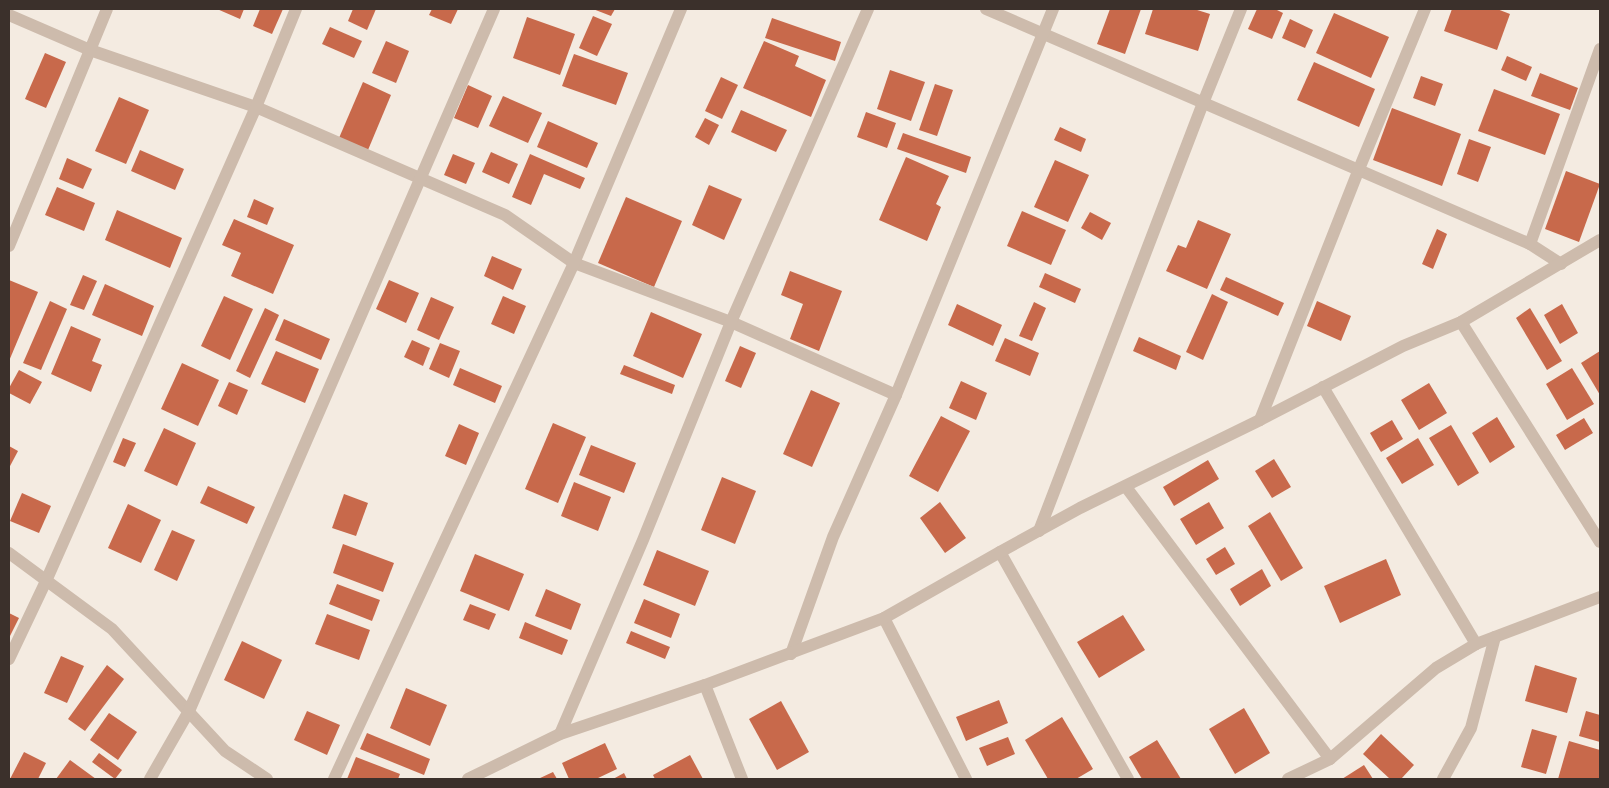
<svg xmlns="http://www.w3.org/2000/svg" width="1609" height="788" font-family="Poppins,sans-serif">
<style>
.building{fill:#c8694b}
.lines{fill:none;stroke-linecap:round;stroke-linejoin:round}
.minor{stroke:#cdbbac;stroke-width:12}
</style>
<rect width="100%" height="100%" fill="#f4ebe1"/>
<!-- building -->
<g class="building">
<path d="M217,9H244L240,19Z"/>
<path d="M260,9H283L272,34L253,26Z"/>
<path d="M353,9H376L367,30L348,21Z"/>
<path d="M432,9H458L451,24L429,15Z"/>
<path d="M593,9H615L611,16Z"/>
<path d="M1110,9H1141L1125,54L1097,44Z"/>
<path d="M1153,9H1194L1210,14L1198,51L1145,34Z"/>
<path d="M1257,9H1275L1283,13L1272,39L1248,29Z"/>
<path d="M1452,9H1497L1510,14L1497,50L1444,31Z"/>
<path d="M1334,13L1389,37L1371,78L1316,53Z"/>
<path d="M593,16L612,24L597,56L579,48Z"/>
<path d="M527,17L575,34L560,75L513,58Z"/>
<path d="M772,18L841,42L835,61L765,38Z"/>
<path d="M1290,19L1313,30L1305,48L1282,38Z"/>
<path d="M330,27L362,41L354,58L322,44Z"/>
<path d="M386,41L409,51L396,83L372,73Z"/>
<path d="M764,41L799,56L795,66L826,80L811,117L743,88Z"/>
<path d="M45,53L66,62L46,108L25,99Z"/>
<path d="M574,54L628,73L616,105L562,86Z"/>
<path d="M1507,56L1532,67L1526,81L1501,70Z"/>
<path d="M1314,62L1375,89L1359,127L1297,100Z"/>
<path d="M890,70L925,82L911,121L877,109Z"/>
<path d="M1540,73L1578,88L1570,110L1531,96Z"/>
<path d="M1421,76L1443,84L1435,106L1413,98Z"/>
<path d="M721,77L738,85L722,119L705,111Z"/>
<path d="M363,82L391,95L368,150L339,138Z"/>
<path d="M935,84L953,90L937,136L919,130Z"/>
<path d="M468,85L492,96L478,128L454,118Z"/>
<path d="M1494,89L1560,114L1545,155L1478,131Z"/>
<path d="M503,96L542,113L528,143L489,126Z"/>
<path d="M119,97L149,110L126,164L95,151Z"/>
<path d="M1392,108L1461,134L1442,186L1373,160Z"/>
<path d="M741,110L787,130L776,152L731,132Z"/>
<path d="M866,112L896,123L887,148L857,137Z"/>
<path d="M705,118L719,125L709,145L695,137Z"/>
<path d="M548,121L598,143L587,168L537,147Z"/>
<path d="M1060,127L1086,139L1081,152L1054,140Z"/>
<path d="M903,133L971,157L966,173L897,149Z"/>
<path d="M1469,139L1491,147L1478,182L1457,174Z"/>
<path d="M140,150L184,169L175,190L131,171Z"/>
<path d="M491,152L518,164L509,184L482,172Z"/>
<path d="M453,154L475,163L466,184L444,175Z"/>
<path d="M530,154L585,178L580,189L544,174L531,205L512,197Z"/>
<path d="M906,157L949,176L936,204L941,207L927,241L879,220Z"/>
<path d="M67,158L92,169L83,189L59,179Z"/>
<path d="M1055,160L1089,175L1068,222L1034,207Z"/>
<path d="M1566,171L1600,184L1579,242L1545,229Z"/>
<path d="M709,185L742,199L724,240L692,225Z"/>
<path d="M57,187L95,203L84,231L45,215Z"/>
<path d="M626,197L682,221L654,287L598,263Z"/>
<path d="M254,199L274,208L267,225L247,217Z"/>
<path d="M117,210L182,238L170,268L105,240Z"/>
<path d="M1022,211L1066,230L1051,265L1007,246Z"/>
<path d="M1090,212L1111,223L1102,240L1081,228Z"/>
<path d="M234,219L294,245L273,294L231,276L241,253L222,245Z"/>
<path d="M1198,220L1231,234L1207,289L1166,271L1178,245L1186,248Z"/>
<path d="M1437,229L1447,234L1433,269L1422,264Z"/>
<path d="M492,256L522,269L513,290L484,276Z"/>
<path d="M790,271L842,291L819,351L790,339L803,304L781,295Z"/>
<path d="M1045,273L1081,289L1075,303L1039,287Z"/>
<path d="M83,275L97,281L84,310L70,305Z"/>
<path d="M1226,277L1284,303L1278,316L1220,290Z"/>
<path d="M9,280L38,292L9,361Z"/>
<path d="M389,280L419,293L406,323L376,309Z"/>
<path d="M105,284L154,306L142,336L92,315Z"/>
<path d="M1212,294L1228,302L1203,360L1186,352Z"/>
<path d="M224,296L253,309L230,360L201,346Z"/>
<path d="M503,296L526,306L514,334L491,324Z"/>
<path d="M431,297L454,307L439,340L417,330Z"/>
<path d="M50,301L67,309L41,370L23,363Z"/>
<path d="M1317,301L1351,316L1341,341L1307,326Z"/>
<path d="M1034,302L1046,308L1032,341L1019,336Z"/>
<path d="M957,304L1002,325L993,346L948,325Z"/>
<path d="M1562,304L1578,333L1560,344L1544,315Z"/>
<path d="M265,308L279,315L250,378L236,371Z"/>
<path d="M1530,308L1562,361L1547,370L1516,318Z"/>
<path d="M651,312L702,334L683,378L633,356Z"/>
<path d="M284,319L330,339L321,360L275,340Z"/>
<path d="M71,326L101,339L92,361L102,365L91,392L51,374Z"/>
<path d="M1139,337L1181,356L1176,370L1133,351Z"/>
<path d="M1005,338L1039,353L1030,376L995,361Z"/>
<path d="M412,340L430,348L423,366L404,357Z"/>
<path d="M440,343L460,351L449,378L429,369Z"/>
<path d="M740,346L756,353L741,388L725,381Z"/>
<path d="M276,351L319,369L305,403L261,384Z"/>
<path d="M1600,351V395L1581,363Z"/>
<path d="M182,363L219,380L198,426L161,409Z"/>
<path d="M624,365L675,385L672,394L620,374Z"/>
<path d="M460,368L502,386L495,403L453,385Z"/>
<path d="M1572,368L1594,404L1567,420L1546,384Z"/>
<path d="M19,370L42,382L30,404L9,393V388Z"/>
<path d="M961,381L987,393L976,420L949,408Z"/>
<path d="M229,382L248,390L237,415L218,406Z"/>
<path d="M1429,383L1447,413L1419,430L1401,400Z"/>
<path d="M811,390L840,403L812,467L783,454Z"/>
<path d="M941,416L970,431L938,492L909,476Z"/>
<path d="M1497,417L1515,447L1490,463L1472,433Z"/>
<path d="M1584,418L1593,433L1565,450L1556,435Z"/>
<path d="M1392,420L1403,439L1381,452L1370,433Z"/>
<path d="M553,423L586,437L558,503L525,489Z"/>
<path d="M459,424L479,433L466,465L445,456Z"/>
<path d="M1451,425L1479,473L1458,486L1429,438Z"/>
<path d="M164,428L196,443L177,486L144,471Z"/>
<path d="M123,438L136,443L125,467L113,462Z"/>
<path d="M1418,438L1434,465L1402,484L1386,458Z"/>
<path d="M591,445L636,463L624,493L579,475Z"/>
<path d="M9,446L18,451L9,468Z"/>
<path d="M1274,459L1291,487L1272,498L1255,471Z"/>
<path d="M1208,460L1219,479L1174,506L1163,487Z"/>
<path d="M722,477L756,491L735,544L701,530Z"/>
<path d="M574,482L611,497L598,531L561,516Z"/>
<path d="M208,486L255,507L247,524L200,503Z"/>
<path d="M22,493L51,506L39,533L10,521Z"/>
<path d="M344,494L368,503L356,536L332,528Z"/>
<path d="M940,502L966,538L945,553L920,518Z"/>
<path d="M1209,502L1224,528L1196,545L1180,519Z"/>
<path d="M128,504L161,520L141,563L108,548Z"/>
<path d="M1270,512L1303,568L1281,581L1248,526Z"/>
<path d="M172,530L195,540L177,581L154,570Z"/>
<path d="M343,544L394,563L383,592L333,573Z"/>
<path d="M1225,547L1235,564L1216,575L1206,559Z"/>
<path d="M657,550L709,571L695,606L643,585Z"/>
<path d="M475,554L524,574L509,611L460,591Z"/>
<path d="M1386,559L1401,595L1340,623L1324,586Z"/>
<path d="M1262,569L1271,586L1240,606L1230,589Z"/>
<path d="M337,584L380,600L372,621L329,604Z"/>
<path d="M546,589L581,604L571,630L535,616Z"/>
<path d="M644,599L680,614L671,638L634,623Z"/>
<path d="M470,604L496,614L489,630L463,620Z"/>
<path d="M9,613L19,618L9,638Z"/>
<path d="M327,614L370,630L359,660L315,644Z"/>
<path d="M1123,615L1145,650L1099,678L1077,642Z"/>
<path d="M525,622L568,640L562,655L519,638Z"/>
<path d="M631,631L670,647L665,659L626,643Z"/>
<path d="M242,641L282,660L264,699L224,680Z"/>
<path d="M61,656L84,666L67,703L44,693Z"/>
<path d="M107,665L124,679L85,731L68,719Z"/>
<path d="M1535,665L1577,678L1567,713L1525,701Z"/>
<path d="M406,688L447,705L430,746L390,728Z"/>
<path d="M999,700L1008,723L966,741L956,717Z"/>
<path d="M781,701L809,752L777,770L749,719Z"/>
<path d="M1244,708L1270,753L1235,774L1209,729Z"/>
<path d="M307,711L340,725L327,755L294,740Z"/>
<path d="M1586,711L1600,715V742L1579,736Z"/>
<path d="M109,713L137,732L118,760L90,740Z"/>
<path d="M1062,717L1093,769L1076,779H1048L1025,740Z"/>
<path d="M1532,729L1557,736L1546,774L1521,767Z"/>
<path d="M367,733L430,759L424,775L360,749Z"/>
<path d="M1381,734L1414,765L1401,779H1390L1363,754Z"/>
<path d="M1008,737L1015,754L987,766L979,748Z"/>
<path d="M1157,740L1181,779H1142L1129,757Z"/>
<path d="M1569,741L1600,750V779H1558Z"/>
<path d="M605,743L617,769L596,779H569L562,763Z"/>
<path d="M24,752L46,763L38,779H10Z"/>
<path d="M99,753L122,770L115,779L92,762Z"/>
<path d="M690,755L703,779H655L653,775Z"/>
<path d="M356,757L400,774L398,779H347Z"/>
<path d="M70,760L96,779H56Z"/>
<path d="M1364,765L1373,779H1342Z"/>
<path d="M553,772L557,779H538Z"/>
<path d="M624,773L627,779H613Z"/>
</g>
<g class="lines">
<!-- minor -->
<g class="minor">
<path d="M986,9L1530,244L1561,264"/>
<path d="M9,15L90,50L256,107L505,215L574,263L731,322L896,395"/>
<path d="M1530,244L1600,49"/>
<path d="M9,246L107,9"/>
<path d="M1461,322L1600,542"/>
<path d="M1323,387L1476,644"/>
<path d="M1260,420L1359,169L1425,9"/>
<path d="M1126,487L1330,759"/>
<path d="M1039,531L1203,103L1241,9"/>
<path d="M1000,552L1128,779"/>
<path d="M9,553L112,629L225,751L267,779"/>
<path d="M884,618L966,779"/>
<path d="M791,654L833,537L896,395L1053,9"/>
<path d="M9,659L46,581L256,107L296,9"/>
<path d="M705,685L742,779"/>
<path d="M560,734L643,540L731,322L868,9"/>
<path d="M150,779L189,711L494,9"/>
<path d="M334,779L574,263L681,9"/>
<path d="M468,779L560,734L705,685L884,618L1000,552L1080,508L1260,420L1403,346L1461,322L1600,240"/>
<path d="M1288,779L1330,759L1436,668L1476,644L1600,597"/>
<path d="M1443,779L1471,728L1495,637"/>
</g>
</g>
<!-- border -->
<rect width="1609" height="788" fill="none" stroke="#3b302b" stroke-width="20"/>
</svg>
